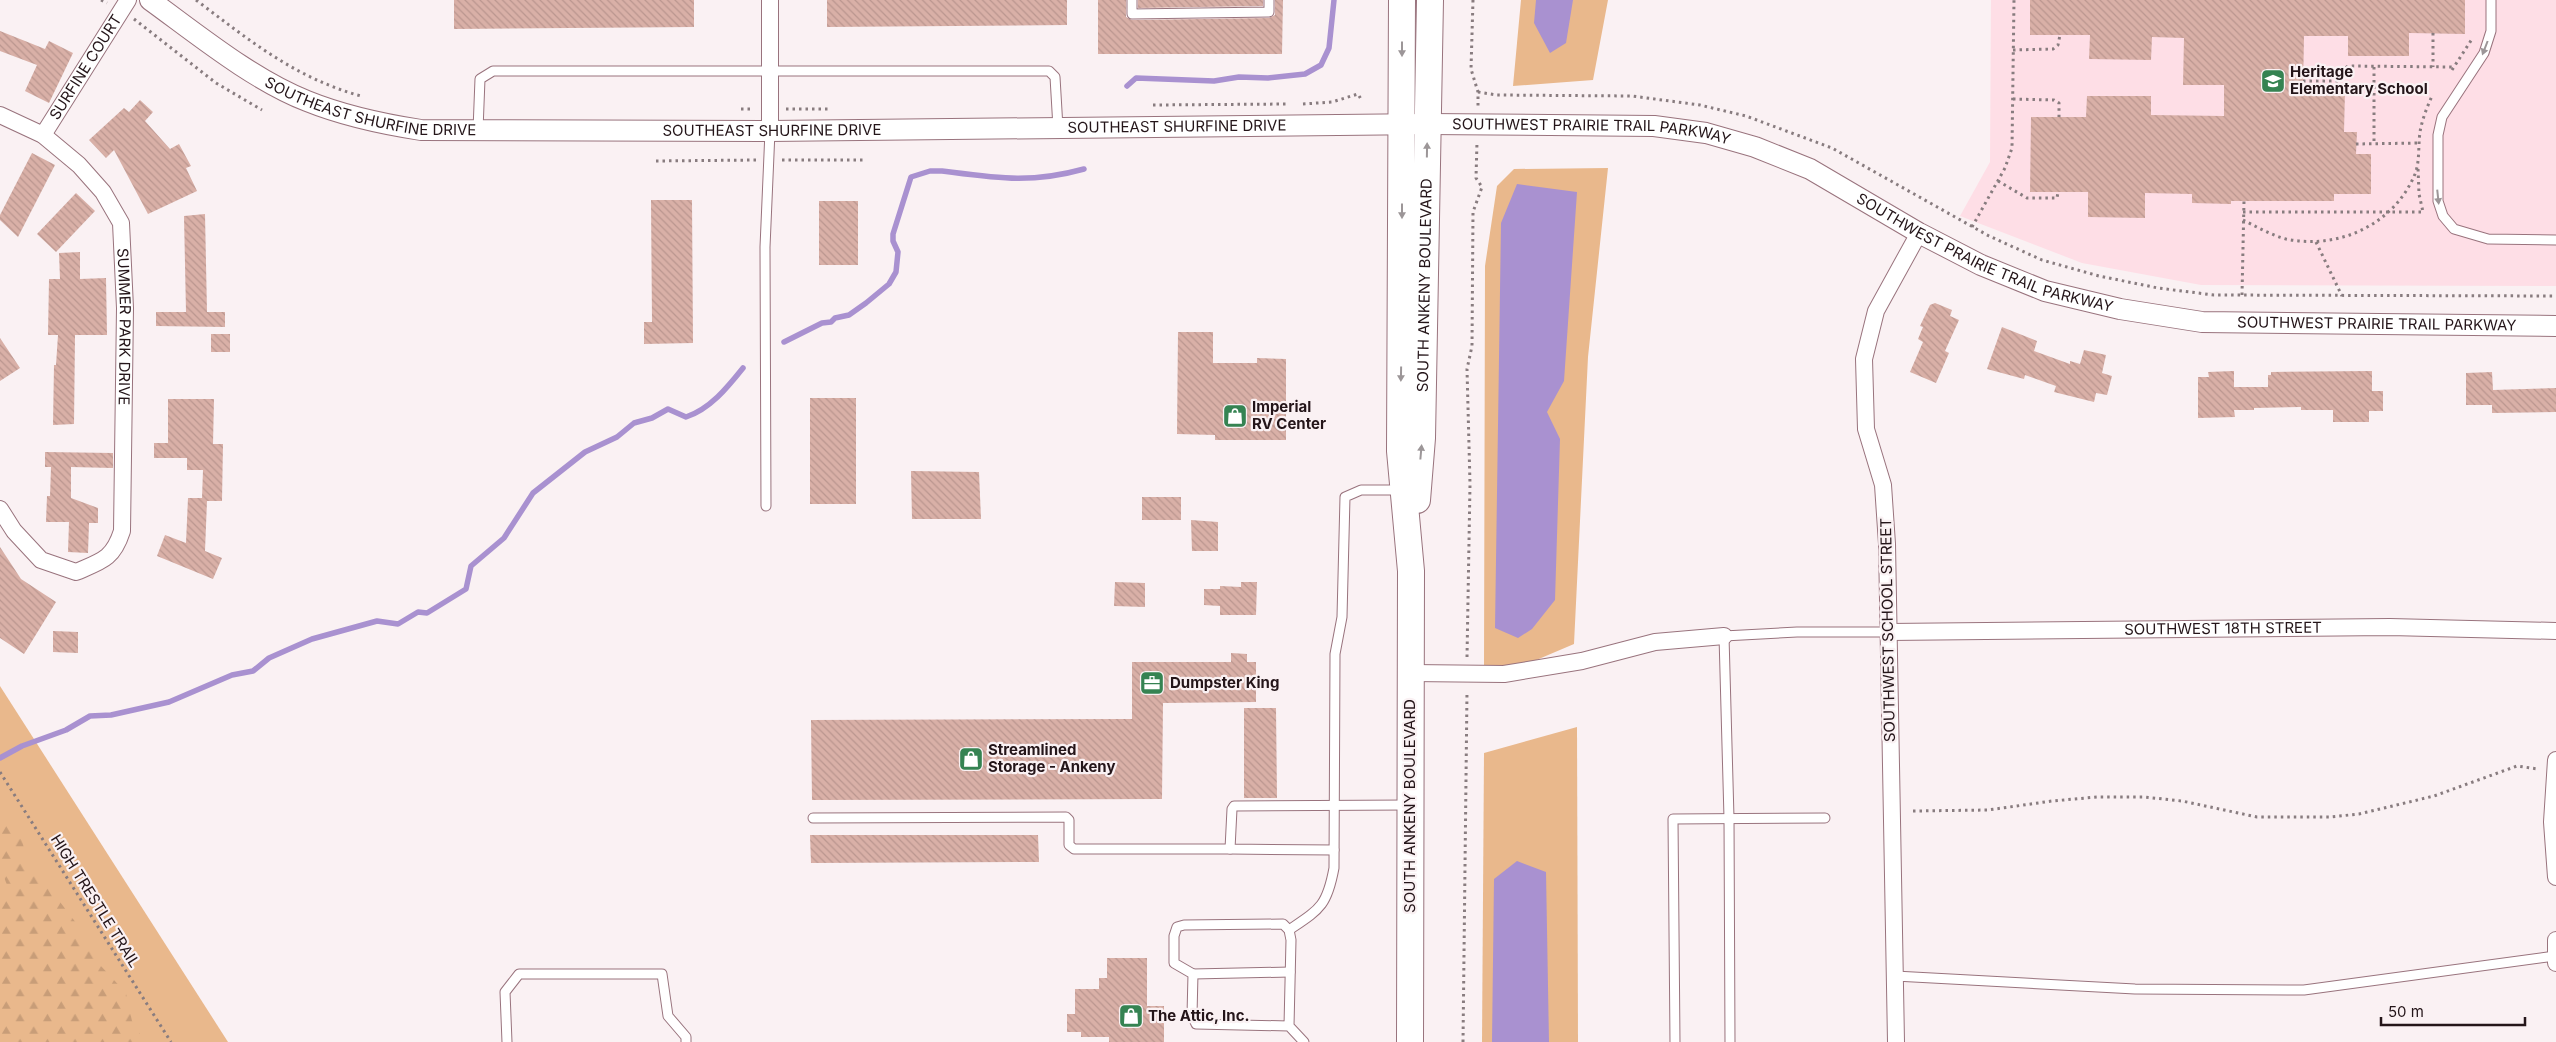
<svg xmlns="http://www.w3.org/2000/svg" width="2556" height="1042" font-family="Inter,sans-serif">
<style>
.built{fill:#fedee6}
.green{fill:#e9b88c}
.forest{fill:url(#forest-firs)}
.water{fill:#a991d0}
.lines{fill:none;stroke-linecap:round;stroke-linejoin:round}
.stream{stroke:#a991d0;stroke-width:5.5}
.building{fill:url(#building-back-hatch)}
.service-casing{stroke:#99737d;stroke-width:11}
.minor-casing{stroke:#99737d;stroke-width:18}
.tertiary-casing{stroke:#99737d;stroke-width:22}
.primary-casing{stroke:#99737d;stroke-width:28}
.path{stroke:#887c7f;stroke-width:3;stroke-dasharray:2.5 4;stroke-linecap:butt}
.service{stroke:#fff;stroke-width:9}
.minor{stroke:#fff;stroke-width:16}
.tertiary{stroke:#fff;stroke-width:20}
.primary{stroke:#fff;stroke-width:26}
.oneway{fill:#9c9698}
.labels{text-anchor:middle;stroke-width:4.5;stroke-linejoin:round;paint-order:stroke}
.street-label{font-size:15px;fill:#241519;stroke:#faf1f3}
.poi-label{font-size:15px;font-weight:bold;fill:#241519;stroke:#faf1f3;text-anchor:start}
</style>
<defs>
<pattern id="forest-firs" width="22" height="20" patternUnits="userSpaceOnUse" patternTransform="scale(1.25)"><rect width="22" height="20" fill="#e9b88c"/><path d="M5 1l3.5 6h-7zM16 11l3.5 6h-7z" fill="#c89d78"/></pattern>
<pattern id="building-back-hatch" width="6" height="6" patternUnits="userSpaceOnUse" patternTransform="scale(1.25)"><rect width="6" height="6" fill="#d9b0a7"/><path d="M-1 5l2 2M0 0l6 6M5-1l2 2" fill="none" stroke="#ba968f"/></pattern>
</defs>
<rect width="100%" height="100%" fill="#faf1f3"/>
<!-- built -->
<path class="built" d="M1991,0H2556V286L2201,285L2082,263L1960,216L1990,162Z"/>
<!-- green -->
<g class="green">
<path d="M1521,0H1608L1593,80L1513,86Z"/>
<path d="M1608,168L1588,357L1574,644L1520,667L1484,668L1485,266L1497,186L1514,169Z"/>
<path d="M0,686L228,1042H80L0,915Z"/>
<path d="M1577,727L1578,1042H1482L1484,753Z"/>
</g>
<!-- forest -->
<path class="forest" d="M0,809L21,837L26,855L34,868L83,932L100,965L126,993L132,1021L145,1042H0V894L9,890L0,867Z"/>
<!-- water -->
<g class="water">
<path d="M1536,0H1573L1566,43L1550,53L1534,23Z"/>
<path d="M1517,184L1577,192L1564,381L1547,412L1560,439L1555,600L1532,629L1518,638L1495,628L1501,223Z"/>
<path d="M1517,861L1546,872L1549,1042H1492L1494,879Z"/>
</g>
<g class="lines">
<!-- stream -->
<g class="stream">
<path d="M1127,86L1136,78L1214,81L1239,77L1268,78L1305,74L1321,65L1329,48L1334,0"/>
<path d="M784,342L822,323L831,322L835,318L849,315L866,303L889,284L896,272L898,252L893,241V234L911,177L930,171H942C996,178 1030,184 1084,169"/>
<path d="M0,758L22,746L66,730L90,716L111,715L169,702L232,675L253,671L269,658L312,639L377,621L398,624L418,612L427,613L466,589L471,566L504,538L533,493L585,452L617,437L634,423L652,418L668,409L686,417C710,409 727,388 743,368"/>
</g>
</g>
<!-- building -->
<g class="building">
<path d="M454,0H694V27L454,29Z"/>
<path d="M827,0H1067V25L827,27Z"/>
<path d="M1098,0H1126V17L1132,20L1269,18L1275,15V0H1283L1282,54H1098Z"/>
<path d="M1138,0H1263V6L1138,8Z"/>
<path d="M2030,0H2465V34L2409,33V56H2348V36H2304L2303,91H2345L2344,132H2357L2356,154H2371V194H2334V201H2231V204L2192,203V194L2145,193V218L2088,217V192H2030L2031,117H2086L2087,96H2151V115L2224,116V85H2183L2184,38L2152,37L2151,60L2089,59L2090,35H2030Z"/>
<path d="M0,31L45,49L49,41L73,53L49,103L25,91L37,65L0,51Z"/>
<path d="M140,100L153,112L145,121L170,149L179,144L191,166L186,168L197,191L148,214L114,150L106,158L89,140L124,108L129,112Z"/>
<path d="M32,153L55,165L18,237L0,220V215Z"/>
<path d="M76,193L95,211L56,252L37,234Z"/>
<path d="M651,200H692L693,343L644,344V322H652Z"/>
<rect x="819" y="201" width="39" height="64"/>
<path d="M205,214L207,312H225V327L156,326V312H186L184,216Z"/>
<path d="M80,252V279L106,278L107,335H75L74,424L53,425L54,365H56L58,335H48L49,279H60L59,253Z"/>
<path d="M1935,303L1952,310L1950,316L1959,320L1945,351L1949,353L1936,383L1910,372L1923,342L1918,339L1923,327L1920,326L1930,305Z"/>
<path d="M2002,327L2037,341L2034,351L2070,364V361L2080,364L2084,350L2106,355L2102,373L2112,376L2107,395L2096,393L2094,402L2054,392L2056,386L2025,375L2024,379L1987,369Z"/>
<path d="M1178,332H1213V363H1257V358L1286,359V440H1215V435L1177,434Z"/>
<rect x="211" y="334" width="19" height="18"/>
<path d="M0,338L20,368L0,381Z"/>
<path d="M2234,371V387H2268V375H2271V372L2372,371V391H2383V411H2369V422H2333V410H2301V407L2254,408V410H2234L2235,417L2198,418V377H2209L2208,372Z"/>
<path d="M2492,372L2493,390L2556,388V412L2492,413V405H2466V373Z"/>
<rect x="810" y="398" width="46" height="106"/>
<path d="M168,399H214L213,444H223L222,501H207L205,551L222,558L213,579L157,556L165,535L186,543L188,498H202L203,470H187V458H154V443H168Z"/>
<path d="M45,452L113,453V468L71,467V498L98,508V523H89L88,553L68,552L69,522H46L47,496H50L51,467H45Z"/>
<path d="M911,471L979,472L981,519H912Z"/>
<rect x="1142" y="497" width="39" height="23"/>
<path d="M1191,520L1218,522V551H1192Z"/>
<path d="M0,547L21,579L56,602L24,654L0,638Z"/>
<path d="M1115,582L1145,583V607L1114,606Z"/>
<path d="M1241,582H1257L1256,615H1220V606L1204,605V589H1220V586L1241,587Z"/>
<path d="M53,631L78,632V653L53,652Z"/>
<path d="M1231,653L1247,654V662H1256V702L1163,703L1162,799L812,800L811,720L1132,719V662H1231Z"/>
<path d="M1244,708H1276L1277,798H1244Z"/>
<path d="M810,835H1038L1039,862L811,863Z"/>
<path d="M1107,958H1147V1006H1164V1042H1109V1037H1081V1032H1067V1014H1075V989H1099V978H1107Z"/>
</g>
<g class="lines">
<defs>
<g id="service">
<path d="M1132,0V14L1269,12V0"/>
<path d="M2491,0V31L2484,53L2442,117L2438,135V201L2443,216L2454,229L2488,239L2556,240"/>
<path d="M478,130L480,79L493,71H1049L1055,77L1058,128"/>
<path d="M766,506L765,247L770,131"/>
<path d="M813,818L1066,817L1069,820V845L1074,849H1230"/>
<path d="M1334,850L1230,849L1232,809L1234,806L1408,805"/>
<path d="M1289,930C1320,909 1327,906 1334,868L1335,654L1342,617L1345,497L1361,490H1400"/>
<path d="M1193,974L1290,972"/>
<path d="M1895,976L2135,989L2304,990L2555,956"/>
<path d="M1289,1026L1196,1024L1192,1015L1193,974L1174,963V936L1177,927L1184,925L1283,924L1289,930L1291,940L1289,1026L1304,1042"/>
<path d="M507,1042L505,992L519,974H662L668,1016L686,1037V1042"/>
<path d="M1675,1042L1673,819L1825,818"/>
<path d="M1730,1042L1729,818L1724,636L1797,632H1889"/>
</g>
<g id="minor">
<path d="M770,0V131"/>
<path id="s1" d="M0,115L43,135L79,165L103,192L121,223L125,308L122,531C113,559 102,561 76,572L41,560L14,531L0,509"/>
<path id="s2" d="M43,135L128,0"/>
<path id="s3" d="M1889,632L2390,627L2556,631"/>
<path d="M1411,673L1504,674L1582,661L1655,642L1724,636"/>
<path d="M2556,760L2552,822L2556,877"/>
<path d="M2556,940V963"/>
<path d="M1896,1042L1887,544L1883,485L1866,429L1864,359L1876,311L1919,233"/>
</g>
<g id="tertiary">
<path id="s4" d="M150,0C197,34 253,80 307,101C344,116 382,124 421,130L770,131L1428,124L1654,126L1706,133L1755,147L1810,169L1919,233L1981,265L2045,291L2120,309L2202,322L2556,326"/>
</g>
<g id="primary">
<path d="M1402,0L1400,451L1411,571L1410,1042"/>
<path id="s5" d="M1417,500L1422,438L1430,0"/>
</g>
</defs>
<!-- service casing -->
<use href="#service" class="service-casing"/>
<!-- minor casing -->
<use href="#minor" class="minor-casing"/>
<!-- tertiary casing -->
<use href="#tertiary" class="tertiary-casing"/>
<!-- primary casing -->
<use href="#primary" class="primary-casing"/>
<!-- path -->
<g class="path">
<path d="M101,0L107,3"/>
<path d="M196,0C249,40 295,78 361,96"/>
<path d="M1473,0L1471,69L1478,92V106"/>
<path d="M134,19L216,83L262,110"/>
<path d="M2433,33V67"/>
<path d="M2013,50L2053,49L2058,45L2060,35"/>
<path d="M2374,67V144"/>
<path d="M2452,70L2472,39"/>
<path d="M2303,81H2339L2341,71L2348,66L2454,67"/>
<path d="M1478,92L1497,95L1632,96L1700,105L1746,116L1832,148L1989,236L2042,260L2099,276L2158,288L2214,295L2556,296"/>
<path d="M2013,99L2054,100L2059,103V117"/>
<path d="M1303,104L1332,102L1358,94L1362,101"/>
<path d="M1153,105L1287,104"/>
<path d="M741,109H754"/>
<path d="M786,109H829"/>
<path d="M2356,144L2419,143"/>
<path d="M782,160H863"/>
<path d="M656,161L756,160"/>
<path d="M1998,181L2027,198H2057L2058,192"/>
<path d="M2243,212H2423L2419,194L2418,168"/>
<path d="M2243,220C2257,227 2271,235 2286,239C2338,250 2394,225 2415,174C2420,161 2418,146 2420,132C2422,120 2427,107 2432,96"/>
<path d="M1972,227L2005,168L2012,148L2014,0"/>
<path d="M2316,242L2342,296"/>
<path d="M2242,295L2244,201"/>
<path d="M1467,657L1470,484L1467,369L1472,346L1473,212L1482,187L1476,178L1477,142"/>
<path d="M0,772L171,1042"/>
<path d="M1913,811L1988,810L2052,801L2097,797H2144L2182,801L2257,817H2330L2359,814L2434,796L2517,766L2538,769"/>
<path d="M1463,1042L1467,691"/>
</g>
<!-- service -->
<use href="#service" class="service"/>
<!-- minor -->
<use href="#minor" class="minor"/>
<!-- tertiary -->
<use href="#tertiary" class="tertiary"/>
<!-- primary -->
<use href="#primary" class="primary"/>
</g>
<!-- one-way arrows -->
<defs><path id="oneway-solid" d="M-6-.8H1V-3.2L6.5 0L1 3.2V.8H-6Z" transform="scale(1.25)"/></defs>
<g class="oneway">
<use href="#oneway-solid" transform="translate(2485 48) rotate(111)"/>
<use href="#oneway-solid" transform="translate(1402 49) rotate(90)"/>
<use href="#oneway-solid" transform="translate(1427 150) rotate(-89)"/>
<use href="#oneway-solid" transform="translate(2438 197) rotate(84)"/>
<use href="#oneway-solid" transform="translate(1402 211) rotate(90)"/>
<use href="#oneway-solid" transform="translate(1401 374) rotate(91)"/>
<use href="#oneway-solid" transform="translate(1421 452) rotate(-85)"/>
</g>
<!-- icons -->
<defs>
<symbol id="school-square" viewBox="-11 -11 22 22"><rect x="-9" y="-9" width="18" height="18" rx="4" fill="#358352" stroke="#faf1f3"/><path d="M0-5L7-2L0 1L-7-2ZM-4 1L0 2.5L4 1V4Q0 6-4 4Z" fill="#fff"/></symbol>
<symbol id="shop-square" viewBox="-11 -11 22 22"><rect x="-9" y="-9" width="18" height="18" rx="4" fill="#358352" stroke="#faf1f3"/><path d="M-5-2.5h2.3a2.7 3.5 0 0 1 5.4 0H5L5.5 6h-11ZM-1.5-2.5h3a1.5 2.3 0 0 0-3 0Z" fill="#fff"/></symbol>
<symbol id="office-square" viewBox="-11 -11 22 22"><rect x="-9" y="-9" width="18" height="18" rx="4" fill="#358352" stroke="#faf1f3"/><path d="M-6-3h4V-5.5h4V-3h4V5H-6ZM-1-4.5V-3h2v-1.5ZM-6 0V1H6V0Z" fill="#fff"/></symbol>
</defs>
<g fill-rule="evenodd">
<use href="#school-square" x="2259" y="67" width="28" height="28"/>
<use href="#shop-square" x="1221" y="402" width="28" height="28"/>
<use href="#office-square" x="1138" y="669" width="28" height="28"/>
<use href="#shop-square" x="957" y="745" width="28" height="28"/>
<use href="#shop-square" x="1117" y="1002" width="28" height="28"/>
</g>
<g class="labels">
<!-- street labels -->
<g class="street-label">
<text dy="5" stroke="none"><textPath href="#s2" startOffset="80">SURFINE COURT</textPath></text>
<text dy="5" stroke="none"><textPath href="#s4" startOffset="251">SOUTHEAST SHURFINE DRIVE</textPath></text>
<text dy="5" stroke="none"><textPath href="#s4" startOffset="1061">SOUTHEAST SHURFINE DRIVE</textPath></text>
<text dy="5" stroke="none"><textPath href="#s4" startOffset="656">SOUTHEAST SHURFINE DRIVE</textPath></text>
<text dy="5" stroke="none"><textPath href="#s4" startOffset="1476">SOUTHWEST PRAIRIE TRAIL PARKWAY</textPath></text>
<text dy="5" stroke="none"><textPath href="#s4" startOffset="1896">SOUTHWEST PRAIRIE TRAIL PARKWAY</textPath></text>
<text dy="5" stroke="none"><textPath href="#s5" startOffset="215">SOUTH ANKENY BOULEVARD</textPath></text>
<text dy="5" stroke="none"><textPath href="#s4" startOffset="2301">SOUTHWEST PRAIRIE TRAIL PARKWAY</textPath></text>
<text dy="5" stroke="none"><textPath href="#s1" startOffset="270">SUMMER PARK DRIVE</textPath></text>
<text dy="5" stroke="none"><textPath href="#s3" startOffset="334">SOUTHWEST 18TH STREET</textPath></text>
<text transform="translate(1888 630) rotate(-91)" y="5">SOUTHWEST SCHOOL STREET</text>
<text transform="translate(1410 806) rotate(-90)" y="5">SOUTH ANKENY BOULEVARD</text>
<text transform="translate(95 901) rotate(58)" y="5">HIGH TRESTLE TRAIL</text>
</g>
<!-- poi labels -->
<g class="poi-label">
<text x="2290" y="77">Heritage<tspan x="2290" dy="17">Elementary School</tspan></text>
<text x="1252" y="412">Imperial<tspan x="1252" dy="17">RV Center</tspan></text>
<text x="1170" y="688">Dumpster King</text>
<text x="988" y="755">Streamlined<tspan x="988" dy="17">Storage - Ankeny</tspan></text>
<text x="1148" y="1021">The Attic, Inc.</text>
</g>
</g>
<!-- scale -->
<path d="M2381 1017v8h144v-8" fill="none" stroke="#241519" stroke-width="2.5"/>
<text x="2388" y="1017" font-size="15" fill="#241519" stroke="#faf1f3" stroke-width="4" paint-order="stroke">50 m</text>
</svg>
